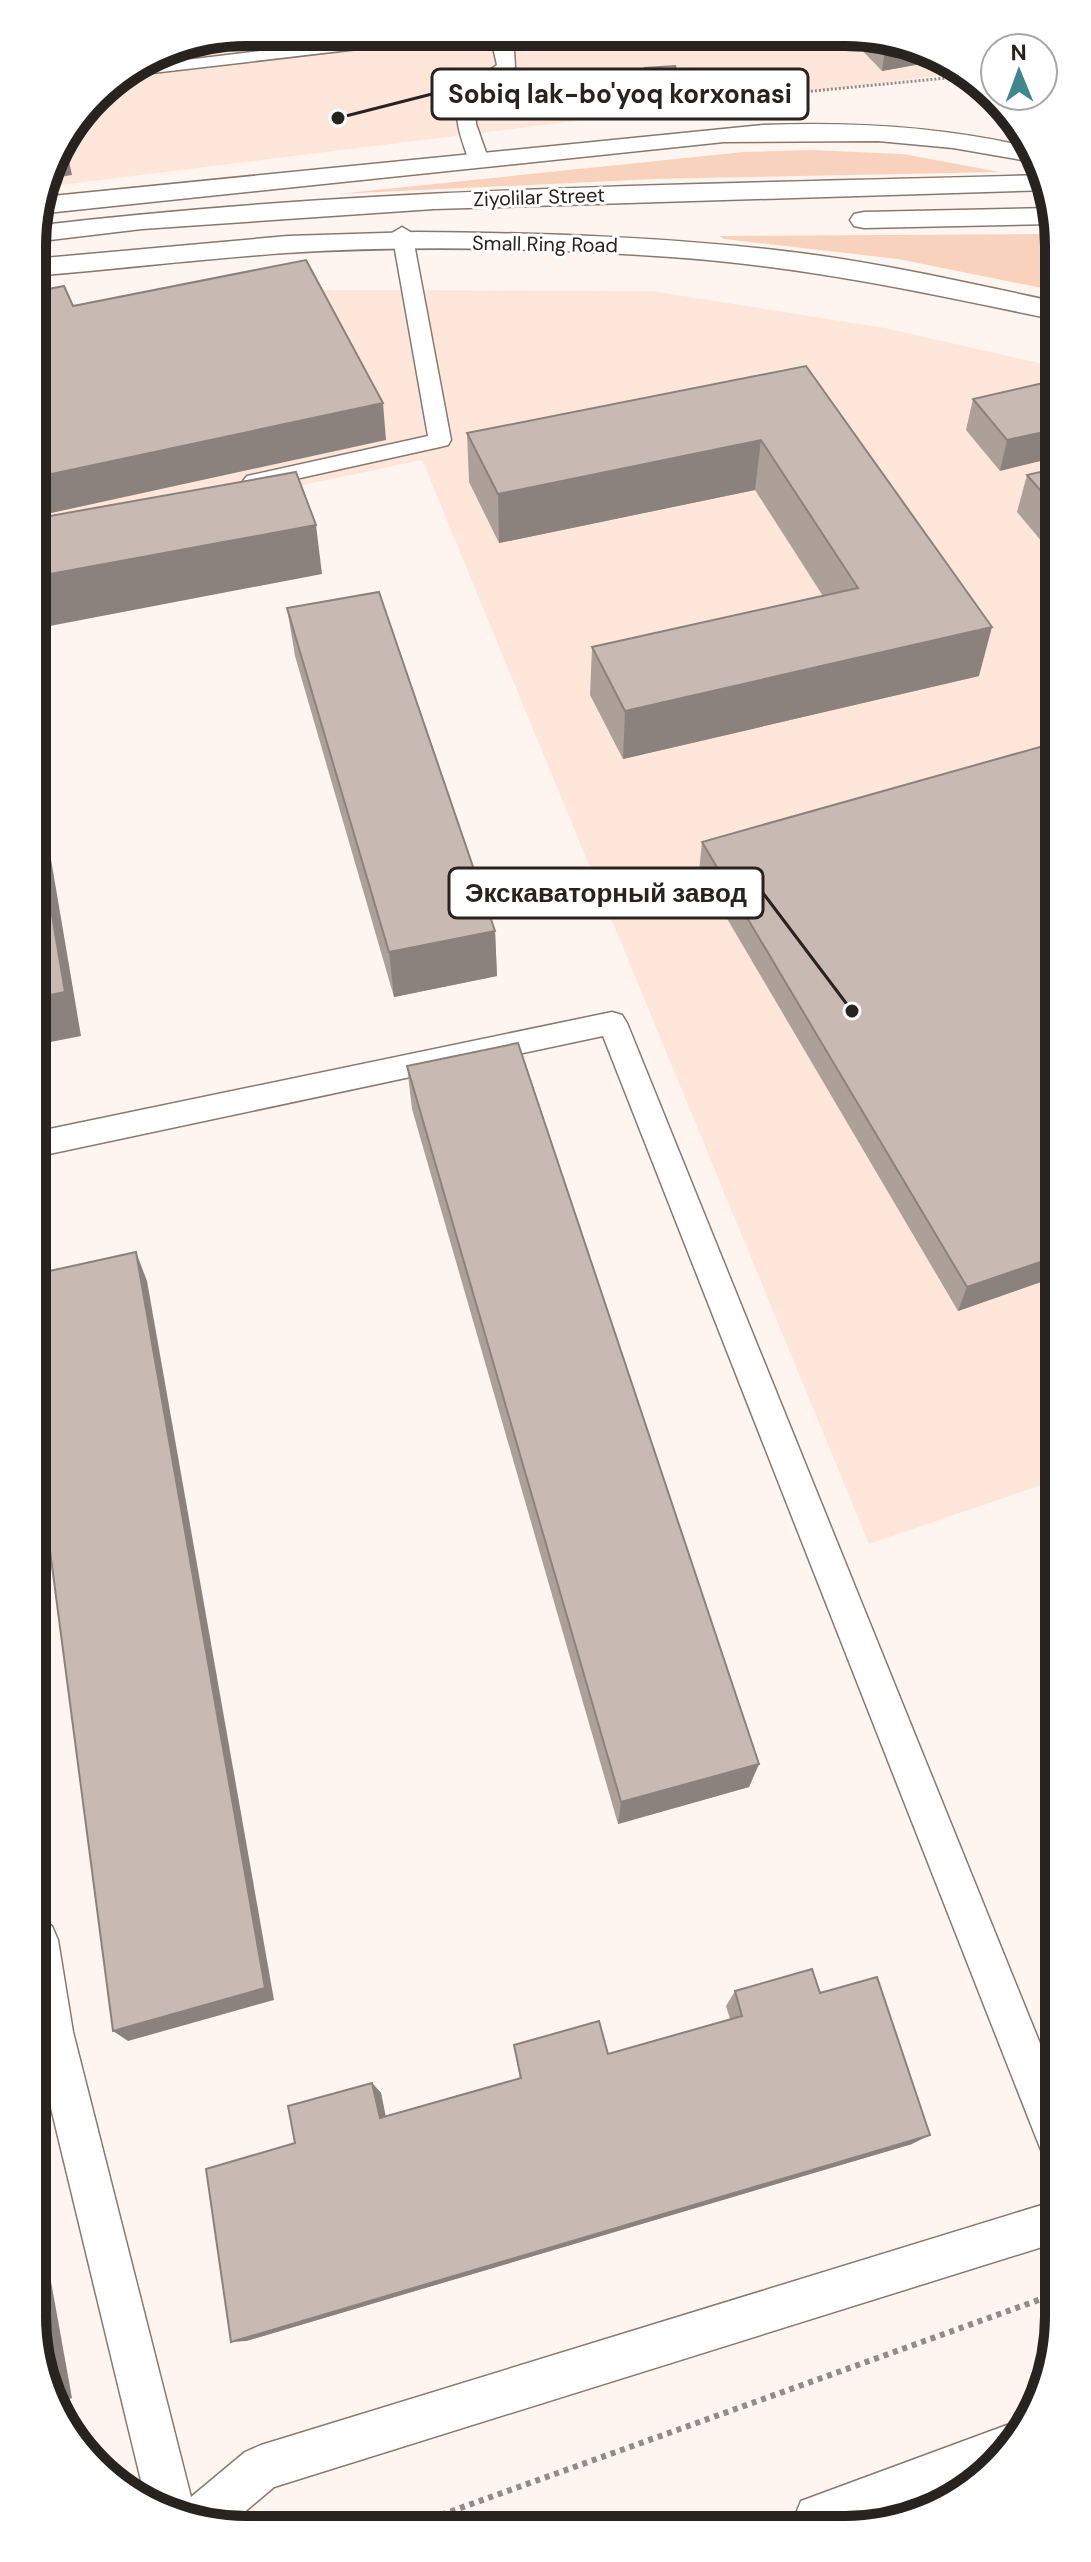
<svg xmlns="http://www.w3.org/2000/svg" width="1091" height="2562" font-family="'DM Sans',sans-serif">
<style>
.built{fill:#fee7da}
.green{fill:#f8d2bc}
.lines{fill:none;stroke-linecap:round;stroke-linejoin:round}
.lane-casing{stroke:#867971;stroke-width:3}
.secondary-casing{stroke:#867971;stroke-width:3}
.highway-casing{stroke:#867971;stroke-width:3}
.path-far1{stroke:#938b87;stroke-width:3;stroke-dasharray:2 2;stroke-linecap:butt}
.path{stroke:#938b87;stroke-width:6;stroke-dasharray:5 5;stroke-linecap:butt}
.lane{fill:#fff;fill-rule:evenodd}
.secondary{fill:#fff;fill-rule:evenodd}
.highway{fill:#fff;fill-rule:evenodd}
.wall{fill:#aca099}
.shaded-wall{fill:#8c827d}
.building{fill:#c8bab2;stroke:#8c827d;stroke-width:2}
.labels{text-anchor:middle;stroke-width:6;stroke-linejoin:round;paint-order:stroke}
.far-street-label{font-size:20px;fill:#292320;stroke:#fff}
.rim{fill:none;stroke:#292320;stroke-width:10}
.leader{fill:none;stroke:#292320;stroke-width:3}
.callout-dot{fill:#292320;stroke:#fff;stroke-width:3}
.callout{fill:#fff;stroke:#292320;stroke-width:3}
.callout-label{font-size:26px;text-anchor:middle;font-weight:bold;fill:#292320}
</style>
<rect width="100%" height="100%" fill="#fff5f0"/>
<!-- built -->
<g class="built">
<path d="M246,32L886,36L961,73L45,187L54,151L104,85L164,48Z"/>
<path d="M304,290L652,291L885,328L1052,366L1056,1480L869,1544L422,460L33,542V320Z"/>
</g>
<!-- green -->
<g class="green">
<path d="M810,150L903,154L1000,172L654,179L337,194L744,152Z"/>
<path d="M1052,234V290L898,259L724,239L719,236Z"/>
</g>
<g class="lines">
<defs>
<g id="lane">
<path d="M407,33H461L452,38L118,77L136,66Z"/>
<path d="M490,34H508L514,50L515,67L484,92L475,104L476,124L488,158L478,164L468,158C450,107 451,97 497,65Z"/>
<path d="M402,227L412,233L451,440L448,445L440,447L255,488L247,486L243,481L247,476L428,436L392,233Z"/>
<path d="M612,1012L622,1015L627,1023L1058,2088V2161L1043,2155L1037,2140L603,1036L35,1157V1132Z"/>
<path d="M38,1920L52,1926L58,1940L73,2032L191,2497L245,2452L261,2445L1058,2200V2242L274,2487L228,2526H205L145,2497L38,2054Z"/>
</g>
<g id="secondary">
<path d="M1042,175L1051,190L434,209L142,229L33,242L34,226C368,186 706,185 1042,175Z"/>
<path d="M1052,208V224L864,228L854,226L850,220L854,214L864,212Z"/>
<path d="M1007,2425L1022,2431L1006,2457L900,2523H792L801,2501Z"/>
</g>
<g id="highway">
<path d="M763,125C851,122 937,126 1024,146L1034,162L953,148L878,141L724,142L37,214L42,197Z"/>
<path d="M417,232C545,233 673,237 800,253C885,264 969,283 1052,301V319C924,292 802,266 671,257C543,248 413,245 285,253C201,259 117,269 33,276V259L288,236Z"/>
</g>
</defs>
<!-- lane casing -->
<use href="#lane" class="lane-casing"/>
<!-- secondary casing -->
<use href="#secondary" class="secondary-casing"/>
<!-- highway casing -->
<use href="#highway" class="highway-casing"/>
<!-- path-far1 -->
<path class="path-far1" d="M803,92L967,76"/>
<!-- path -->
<path class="path" d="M413,2525L1058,2293"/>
<!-- lane -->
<use href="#lane" class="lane"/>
<!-- secondary -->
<use href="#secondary" class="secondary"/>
<!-- highway -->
<use href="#highway" class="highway"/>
</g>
<!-- wall -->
<g class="wall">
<path d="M848,36H886L937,61L882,71Z"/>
<path d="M645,68L683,87L682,98L652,101L644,80Z"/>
<path d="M806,366L979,676L623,759L590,695L592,647L823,596L755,490L499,543L469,482L467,433Z"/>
<path d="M1052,381L1000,471L966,430L973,399Z"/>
<path d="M1053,469V555L1017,512L1027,475Z"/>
<path d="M287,608L495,931L497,976L394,997L295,656Z"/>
<path d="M1054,743L1055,1277L958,1311L699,871L702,842Z"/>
<path d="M407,1066L759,1764L749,1787L618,1824L412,1109Z"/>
<path d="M735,1991L820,1993L912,2144L246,2341L295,2143L372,2083L381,2093L385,2116L520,2079L514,2045L608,2054L730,2019L726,2006Z"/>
</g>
<!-- shaded-wall -->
<g class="shaded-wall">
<path d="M894,40L937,61L882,71L886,41Z"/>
<path d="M64,138L72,175L47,179L54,151Z"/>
<path d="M383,403L386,440L33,517V478Z"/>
<path d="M1053,430V458L1000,471L1007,440Z"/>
<path d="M761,440L755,490L499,543L498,494Z"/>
<path d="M316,525L322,574L34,629V577Z"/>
<path d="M992,627L979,676L623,759L625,711Z"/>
<path d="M34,759L81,1036L35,1045V998Z"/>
<path d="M495,931L497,976L394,997L389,952Z"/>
<path d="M136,1252L147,1281L274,2000L128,2041L113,2031Z"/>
<path d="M1055,1257V1277L958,1311L967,1287Z"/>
<path d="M759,1764L749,1787L618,1824L621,1802Z"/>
<path d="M372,2083L381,2093L388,2127L380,2118Z"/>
<path d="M930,2135L912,2144L246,2341L231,2342Z"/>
<path d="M39,2215L72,2398L59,2403L39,2278Z"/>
</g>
<!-- building -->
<g class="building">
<path d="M881,36H886L894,40L886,41Z"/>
<path d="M675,66L683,87L653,90L645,68Z"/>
<path d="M306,260L383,403L33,478V292L64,286L73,306Z"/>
<path d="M806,366L992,627L625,711L592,647L858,588L761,440L498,494L467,433Z"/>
<path d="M1052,381L1053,430L1007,440L973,399Z"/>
<path d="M1053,469V505L1027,475Z"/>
<path d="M296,472L316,525L34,577L33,519Z"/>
<path d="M379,592L495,931L389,952L287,608Z"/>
<path d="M1054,743L1055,1257L967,1287L702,842Z"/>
<path d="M34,808L65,992L35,998Z"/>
<path d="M518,1043L759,1764L621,1802L407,1066Z"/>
<path d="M136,1252L265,1988L113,2031L36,1444V1274Z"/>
<path d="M812,1969L820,1993L877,1977L930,2135L231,2342L206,2169L295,2143L288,2106L372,2083L380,2118L521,2078L514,2045L599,2021L608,2054L742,2016L735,1991Z"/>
<path d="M39,2278L61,2400L58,2401L39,2371Z"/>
</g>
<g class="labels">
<!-- far-street labels -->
<g class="far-street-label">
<text transform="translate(539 197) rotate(-2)" y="7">Ziyolilar Street</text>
<text transform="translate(545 244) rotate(1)" y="7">Small Ring Road</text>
</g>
</g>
<!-- crop -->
<path d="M0 0H1091V2562H0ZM246 46H845A200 200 0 0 1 1045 246V2316A200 200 0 0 1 845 2516H246A200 200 0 0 1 46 2316V246A200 200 0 0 1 246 46Z" fill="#fff" fill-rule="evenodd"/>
<path class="rim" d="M246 46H845A200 200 0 0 1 1045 246V2316A200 200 0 0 1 845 2516H246A200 200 0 0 1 46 2316V246A200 200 0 0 1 246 46Z"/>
<!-- callouts -->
<path class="leader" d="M338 118L432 94M852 1011L763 893"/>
<g class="callout-dot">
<circle cx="338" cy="118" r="8"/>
<circle cx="852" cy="1011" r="8"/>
</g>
<g class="callout">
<rect x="432" y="69" width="376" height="50" rx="8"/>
<rect x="449" y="868" width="314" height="50" rx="8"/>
</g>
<g class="callout-label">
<text x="620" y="103">Sobiq lak-bo'yoq korxonasi</text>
<text x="606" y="902">Экскаваторный завод</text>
</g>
<!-- north arrow -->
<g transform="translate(1019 72) rotate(359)"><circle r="38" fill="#ffffff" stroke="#a9a7a6" stroke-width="2"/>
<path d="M0-6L14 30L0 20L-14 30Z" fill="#3f878c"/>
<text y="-12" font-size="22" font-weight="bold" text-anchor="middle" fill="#292320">N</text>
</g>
</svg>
